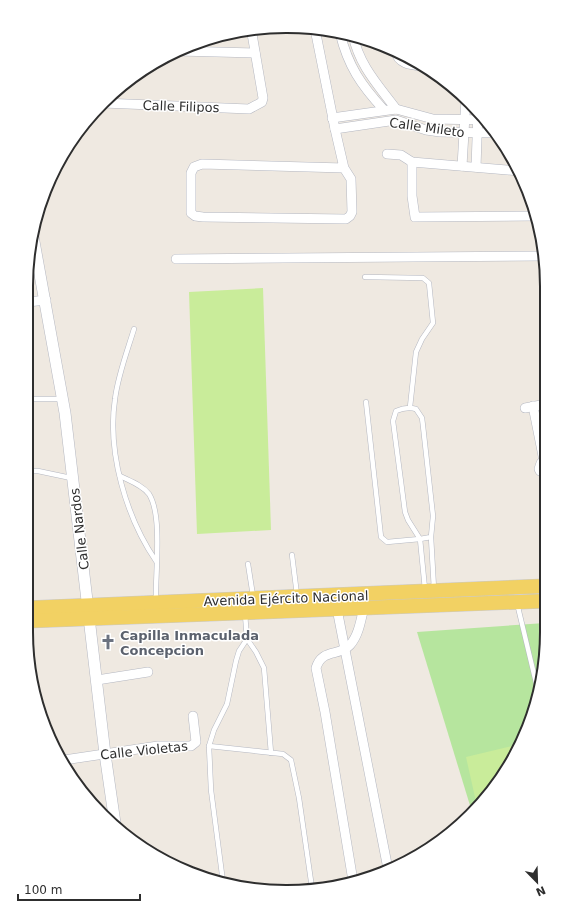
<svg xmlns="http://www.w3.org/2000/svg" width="573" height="918" font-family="'DejaVu Sans',sans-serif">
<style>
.grass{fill:#b6e59e}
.pitch{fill:#c9ec9a}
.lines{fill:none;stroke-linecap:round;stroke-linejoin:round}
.service-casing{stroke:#b4b7c1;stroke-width:5.5}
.minor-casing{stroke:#b4b7c1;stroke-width:10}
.tertiary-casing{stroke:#b4b7c1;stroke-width:12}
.primary-casing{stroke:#c9c9c9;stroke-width:15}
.service{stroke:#fff;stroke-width:4.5}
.minor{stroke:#fff;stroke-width:9}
.tertiary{stroke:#fff;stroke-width:11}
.primary{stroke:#f2d163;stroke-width:14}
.labels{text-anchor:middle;stroke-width:3;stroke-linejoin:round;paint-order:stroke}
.street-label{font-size:13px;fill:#2e2e2e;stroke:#fff}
.worship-label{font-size:13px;font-weight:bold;fill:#5b616d;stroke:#fff;text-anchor:start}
.rim{fill:none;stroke:#2e2e2e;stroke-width:2}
</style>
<rect width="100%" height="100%" fill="#efe9e1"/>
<!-- grass -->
<path class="grass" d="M545,623V665L527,731L493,790L472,812L417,632Z"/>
<!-- pitch -->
<g class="pitch">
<path d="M263,288L271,530L197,534L189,292Z"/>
<path d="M520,744L493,790L477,806L466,757Z"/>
</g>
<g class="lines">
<defs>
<g id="service">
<path d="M365,277L423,278L429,283L433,323L422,339L416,352L410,407"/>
<path d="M134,329C127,352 118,375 115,399C107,452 126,517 156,561"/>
<path d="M27,399H61"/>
<path d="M366,402L381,537L387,542L420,539L425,589"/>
<path d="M27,471H38L71,478"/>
<path d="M120,476C130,481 142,485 149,494C163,516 155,574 156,601"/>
<path d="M431,537L420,539L408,520L405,512L393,421L396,411C403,408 409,407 416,409L422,418L423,426L433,516L431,537L434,589"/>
<path d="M292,555L297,595"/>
<path d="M248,564L253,596"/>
<path d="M517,603L538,691"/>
<path d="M245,614L247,639L256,652L264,668L271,753"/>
<path d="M209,746L283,754L291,760L299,798L312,888"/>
<path d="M223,882L211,790L209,746L214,730L227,704L236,661L239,651L247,639"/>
</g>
<g id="minor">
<path d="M315,29L335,129L344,168L351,179L352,212L350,216L346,219L203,217L195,216L191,213V173L194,167L202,164L344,168"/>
<path d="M340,33C348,66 361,85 384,110"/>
<path d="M353,35C359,65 378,85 396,109"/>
<path d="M395,50C398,64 410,65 422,66"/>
<path d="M178,51L255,53"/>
<path d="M103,103L249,109L262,102L263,98L251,28"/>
<path d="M332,118L396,109L433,119L486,120"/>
<path d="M335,129L396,120L426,130L440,132L496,133"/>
<path d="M387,154L401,155L412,162L519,171"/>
<path d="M412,162V196L415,217L536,216"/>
<path d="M462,166L466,99"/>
<path d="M476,167L478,111"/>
<path d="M176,259L544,256"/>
<path d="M28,302L46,300"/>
<path d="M533,406L544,461"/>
<path d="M525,408L541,405"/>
<path d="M546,474L540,471L539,469L541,463L546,461"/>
<path d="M337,609L388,869"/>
<path d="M26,630L27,637"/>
<path d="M97,680L148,672"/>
<path d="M64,760L158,746H191L196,742L193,716"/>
<path d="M353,881L325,712L316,668C322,648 339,657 350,645C359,635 361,619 364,607"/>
</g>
<path id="tertiary" d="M33,236L65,413L105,754L115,823"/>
<g id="primary">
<path d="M26,608L545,586"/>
<path d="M26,621L545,601"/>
</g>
</defs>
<!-- service casing -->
<use href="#service" class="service-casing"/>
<!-- minor casing -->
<use href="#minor" class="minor-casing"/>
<!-- tertiary casing -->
<use href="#tertiary" class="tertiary-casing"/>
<!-- primary casing -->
<use href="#primary" class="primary-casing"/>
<!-- service -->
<use href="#service" class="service"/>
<!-- minor -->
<use href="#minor" class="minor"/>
<!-- tertiary -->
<use href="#tertiary" class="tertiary"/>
<!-- primary -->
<use href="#primary" class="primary"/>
</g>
<!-- icons -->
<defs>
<symbol id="church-bare" viewBox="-9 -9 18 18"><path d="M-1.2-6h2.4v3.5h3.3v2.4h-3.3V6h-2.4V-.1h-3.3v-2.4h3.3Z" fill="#6b7280" stroke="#fff" stroke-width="2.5" paint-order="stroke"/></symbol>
</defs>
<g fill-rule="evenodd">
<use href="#church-bare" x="97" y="631" width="22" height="22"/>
</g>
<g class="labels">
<!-- street labels -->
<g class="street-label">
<text transform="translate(181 106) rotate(2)" y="5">Calle Filipos</text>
<text transform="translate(427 127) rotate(8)" y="5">Calle Mileto</text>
<text transform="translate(79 529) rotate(-97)" y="5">Calle Nardos</text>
<text transform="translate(286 598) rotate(-2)" y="5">Avenida Ejército Nacional</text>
<text transform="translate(144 750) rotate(-6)" y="5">Calle Violetas</text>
</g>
<!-- worship labels -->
<g class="worship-label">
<text x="120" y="640">Capilla Inmaculada<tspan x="120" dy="15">Concepcion</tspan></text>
</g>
</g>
<!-- crop -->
<path d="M0 0H573V918H0ZM286 33H287A253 253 0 0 1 540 286V632A253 253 0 0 1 287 885H286A253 253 0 0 1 33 632V286A253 253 0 0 1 286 33Z" fill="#fff" fill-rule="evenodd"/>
<path class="rim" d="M286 33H287A253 253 0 0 1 540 286V632A253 253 0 0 1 287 885H286A253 253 0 0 1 33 632V286A253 253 0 0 1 286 33Z"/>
<!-- north arrow -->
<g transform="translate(537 882) rotate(157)" stroke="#ffffff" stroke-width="3" paint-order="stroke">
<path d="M0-3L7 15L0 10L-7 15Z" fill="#2e2e2e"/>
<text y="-6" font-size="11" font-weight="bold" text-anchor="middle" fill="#2e2e2e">N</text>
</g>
<!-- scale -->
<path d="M18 894v6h122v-6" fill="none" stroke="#2e2e2e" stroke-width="2"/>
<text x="24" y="894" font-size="12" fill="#2e2e2e" stroke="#ffffff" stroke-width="3" paint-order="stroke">100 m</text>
</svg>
